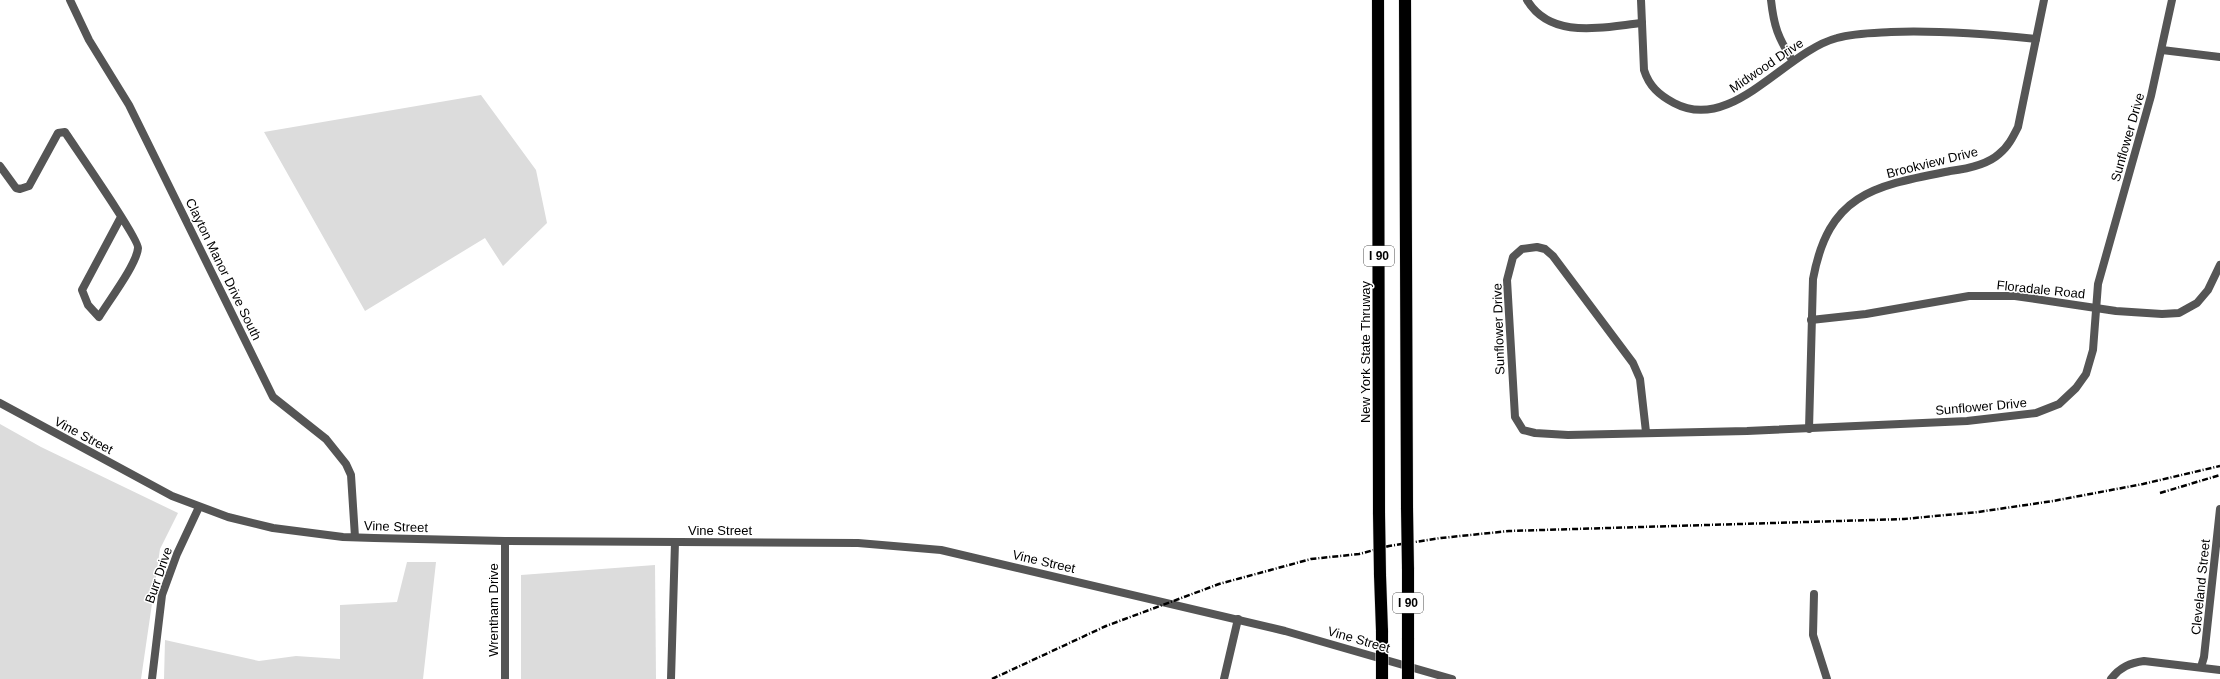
<svg xmlns="http://www.w3.org/2000/svg" width="2220" height="679" font-family="Arial,sans-serif">
<style>
.green{fill:#dcdcdc}
.lines{fill:none;stroke-linecap:round;stroke-linejoin:round}
.motorway-casing{stroke:#dbdbdb;stroke-width:13}
.minor{stroke:#555;stroke-width:8}
.tertiary{stroke:#555;stroke-width:8}
.motorway{stroke:#000;stroke-width:12}
.rail{stroke:#000;stroke-width:2.5;stroke-dasharray:6 2 1 2;stroke-linecap:butt}
.motorway-bridge-casing{stroke:#dbdbdb;stroke-width:13;stroke-linecap:butt}
.motorway-bridge{stroke:#000;stroke-width:12}
.labels{text-anchor:middle;stroke-width:3;stroke-linejoin:round;paint-order:stroke}
.shield{fill:#fff;stroke:#4c4c4c;stroke-width:1}
.shield-label{font-size:12px;font-weight:bold;fill:#000}
.street-label{font-size:13px;fill:#000;stroke:#fff}
</style>
<rect width="100%" height="100%" fill="#fff"/>
<!-- green -->
<g class="green">
<path d="M481,95L536,170L547,223L503,266L485,238L365,311L264,132Z"/>
<path d="M0,424L41,447L178,513L160,549L141,679H0Z"/>
<path d="M407,562H436L423,679H164L165,640L259,661L296,656L340,659V605L397,602Z"/>
<path d="M655,565L656,679H521V575Z"/>
</g>
<g class="lines">
<defs>
<g id="motorway">
<path d="M1378,0L1379,513"/>
<path d="M1405,0L1407,508"/>
<path d="M1408,569V638"/>
<path d="M1380,575L1382,631"/>
</g>
</defs>
<!-- motorway casing -->
<use href="#motorway" class="motorway-casing"/>
<!-- minor -->
<g class="minor">
<path d="M70,0L89,40L129,105L273,397L326,439L346,464L351,475L355,537"/>
<path d="M1527,0C1551,40 1602,27 1642,23"/>
<path d="M1641,0L1644,70C1649,86 1659,95 1674,103C1732,134 1784,52 1837,38C1854,33 1873,33 1891,32C1939,30 1987,34 2036,39"/>
<path d="M1771,0C1774,27 1778,37 1792,60"/>
<path d="M2162,50L2220,57"/>
<path d="M0,166L16,188L20,189L29,186L58,133L65,132C74,146 139,239 138,248C137,264 108,302 99,317L88,305L82,290L121,217"/>
<path d="M1811,320L1866,314L1969,296H2015L2116,311L2162,314L2179,313L2197,303L2208,290L2220,265"/>
<path d="M1809,429L1813,279C1829,193 1874,186 1950,171C1966,169 1987,165 1999,154C2008,147 2013,137 2018,127L2044,0"/>
<path d="M1646,432L1640,379L1633,363L1553,256L1545,249L1537,247L1522,249L1513,257L1507,280L1515,417L1523,430L1535,433L1568,435L1747,431L1967,421L2036,413L2059,404L2076,388L2086,374L2093,350L2098,284L2151,96L2172,0"/>
<path d="M505,541V679"/>
<path d="M1814,594L1813,635L1827,679"/>
<path d="M2201,667L2204,657L2220,509"/>
<path d="M152,679L162,595L177,554L199,507"/>
<path d="M671,679L675,542"/>
<path d="M2111,679C2120,667 2130,663 2144,661L2220,670"/>
</g>
<!-- tertiary -->
<g class="tertiary">
<path d="M0,403L172,496L228,517L273,528L343,537L374,538L505,541L858,543L941,550L1285,631L1452,679"/>
<path d="M1224,679L1238,619"/>
</g>
<!-- motorway -->
<use href="#motorway" class="motorway"/>
<!-- rail -->
<g class="rail">
<path d="M2160,493L2220,475"/>
<path d="M992,679L1106,626L1219,584L1311,559L1359,554L1389,546L1441,538L1509,531L1904,519L1978,512L2053,501L2143,484L2220,466"/>
</g>
<defs>
<g id="motorway-bridge">
<path d="M1407,508L1408,569"/>
<path d="M1379,513L1380,575"/>
<path d="M1382,679V631"/>
<path d="M1408,679V638"/>
</g>
</defs>
<!-- motorway-bridge casing -->
<use href="#motorway-bridge" class="motorway-bridge-casing"/>
<!-- motorway-bridge -->
<use href="#motorway-bridge" class="motorway-bridge"/>
</g>
<g class="labels">
<!-- shield labels -->
<g class="shield">
<rect x="1364" y="246" width="30" height="20" rx="3"/>
<rect x="1393" y="593" width="30" height="20" rx="3"/>
</g>
<g class="shield-label">
<text x="1379" y="260">I 90</text>
<text x="1408" y="607">I 90</text>
</g>
<!-- street labels -->
<g class="street-label">
<text transform="translate(1766 65) rotate(-34)" y="5">Midwood Drive</text>
<text transform="translate(2127 137) rotate(-74)" y="5">Sunflower Drive</text>
<text transform="translate(1932 162) rotate(-14)" y="5">Brookview Drive</text>
<text transform="translate(224 269) rotate(64)" y="5">Clayton Manor Drive South</text>
<text transform="translate(2041 289) rotate(6)" y="5">Floradale Road</text>
<text transform="translate(1498 329) rotate(-92)" y="5">Sunflower Drive</text>
<text transform="translate(1365 352) rotate(-90)" y="5">New York State Thruway</text>
<text transform="translate(1981 406) rotate(-5)" y="5">Sunflower Drive</text>
<text transform="translate(84 435) rotate(28)" y="5">Vine Street</text>
<text transform="translate(396 526) rotate(2)" y="5">Vine Street</text>
<text x="720" y="535">Vine Street</text>
<text transform="translate(1044 561) rotate(13)" y="5">Vine Street</text>
<text transform="translate(158 575) rotate(-71)" y="5">Burr Drive</text>
<text transform="translate(2200 587) rotate(-84)" y="5">Cleveland Street</text>
<text transform="translate(493 610) rotate(-90)" y="5">Wrentham Drive</text>
<text transform="translate(1359 639) rotate(16)" y="5">Vine Street</text>
</g>
</g>
</svg>
